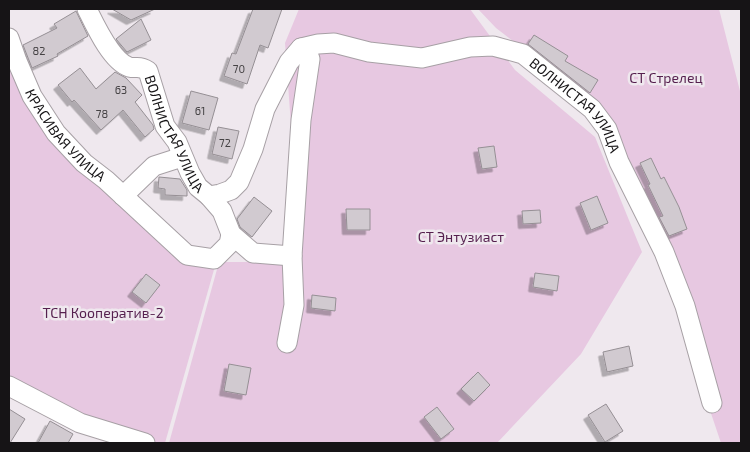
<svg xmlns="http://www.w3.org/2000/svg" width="750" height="452" font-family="'Exo 2',sans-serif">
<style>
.green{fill:#e7c8e1}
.building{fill:#d1cad0;stroke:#958f94;filter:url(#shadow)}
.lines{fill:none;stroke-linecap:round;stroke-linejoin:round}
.minor-casing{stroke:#a7a0a5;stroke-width:21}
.minor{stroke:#fff;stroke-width:19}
.labels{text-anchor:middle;stroke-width:5;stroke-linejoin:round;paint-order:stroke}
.number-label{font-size:11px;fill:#454244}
.park-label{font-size:14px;fill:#551f4e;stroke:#efe8ee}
.street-label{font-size:14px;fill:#161416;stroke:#efe8ee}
</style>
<defs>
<filter id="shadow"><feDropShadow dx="-4.5" dy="4.5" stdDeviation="0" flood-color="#0004"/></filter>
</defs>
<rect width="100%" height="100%" fill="#efe8ee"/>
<!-- green -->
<g class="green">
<path d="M299,9H470L515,70L595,137L642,252L581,354L497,443H169L219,262H301L285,43Z"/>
<path d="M478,9H719L741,95V443H721L615,128L605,112L496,28Z"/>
<path d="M9,52L50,133L215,266L165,443H139L9,378Z"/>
</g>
<!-- building -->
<g class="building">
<path d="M112,9H155L131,20Z"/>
<path d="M253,9H282L268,48L260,45L247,84L224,76L232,53L236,54Z"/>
<path d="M76,11L88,36L57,54L58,56L32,68L23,45L57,28L54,24Z"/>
<path d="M141,19L151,40L127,52L116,39Z"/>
<path d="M534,35L568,56L565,61L598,80L590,93L528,44Z"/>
<path d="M80,68L96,89L115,72L126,78L142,95L135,102L153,125L154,129L145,137L123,110L101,130L74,100L72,102L58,85Z"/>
<path d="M191,91L218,98L209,130L182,123Z"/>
<path d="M218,127L239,131L232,159L212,154Z"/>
<path d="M494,146L497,167L482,169L478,148Z"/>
<path d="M651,158L661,179L664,177L679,207L687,229L669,236L659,217L663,216L648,185L650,184L640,163Z"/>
<path d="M159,177L180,179L187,190V196L165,195V189L158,188Z"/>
<path d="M597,196L608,223L591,230L580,203Z"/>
<path d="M254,197L272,211L252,237L240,227L237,219Z"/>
<path d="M346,209H370V230H347Z"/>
<path d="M540,210L541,223L523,224L522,211Z"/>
<path d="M535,273L559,276L557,291L533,287Z"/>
<path d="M146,274L160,285L146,303L132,292Z"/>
<path d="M312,295L336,298L335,311L311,308Z"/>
<path d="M629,346L633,366L607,372L603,352Z"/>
<path d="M229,364L251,368L246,395L224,391Z"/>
<path d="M478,372L490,385L474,401L461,389Z"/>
<path d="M606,404L623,431L605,442L588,415Z"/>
<path d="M437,407L454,429L441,439L424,417Z"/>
<path d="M9,409L25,419L10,443H9Z"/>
<path d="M50,421L73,434L68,443H38Z"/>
</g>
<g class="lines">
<defs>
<g id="minor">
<path id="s1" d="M87,9C95,25 111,61 129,67C137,69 139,65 148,71L165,126L177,142L190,173L198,187L209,196L220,194L231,190L239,182L253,149L265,109L289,62L301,48L318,44L334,43L369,52L422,58L470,47L493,46L523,54L592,109L607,129L619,162L664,252L685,306L712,403"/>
<path id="s2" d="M9,38L17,61L32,96L56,133L84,163L106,180L187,255L214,259L229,244L231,234"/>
<path d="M123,196L154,166L182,157"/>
<path d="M209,196L222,211L231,234L253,253L292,256"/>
<path d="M287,343L294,305L292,256L301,120L310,59L308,54L301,48"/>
<path d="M9,386L80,423L145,443"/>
</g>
</defs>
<!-- minor casing -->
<use href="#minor" class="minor-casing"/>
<!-- minor -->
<use href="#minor" class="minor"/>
</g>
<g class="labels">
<!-- number labels -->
<g class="number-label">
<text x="39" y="55">82</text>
<text x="239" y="73">70</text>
<text x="121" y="94">63</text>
<text x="200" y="115">61</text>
<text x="102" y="118">78</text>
<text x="225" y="147">72</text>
</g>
<!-- park labels -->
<g class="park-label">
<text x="666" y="83">СТ Стрелец</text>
<text x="461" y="242">СТ Энтузиаст</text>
<text x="103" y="318">ТСН Кооператив-2</text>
</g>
<!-- street labels -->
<g class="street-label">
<text dy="5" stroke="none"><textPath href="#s1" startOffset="718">ВОЛНИСТАЯ УЛИЦА</textPath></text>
<text dy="5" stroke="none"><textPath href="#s1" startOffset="161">ВОЛНИСТАЯ УЛИЦА</textPath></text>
<text dy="5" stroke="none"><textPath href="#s2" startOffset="114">КРАСИВАЯ УЛИЦА</textPath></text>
</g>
</g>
<!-- border -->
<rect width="750" height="452" fill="none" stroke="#161416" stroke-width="20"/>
</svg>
